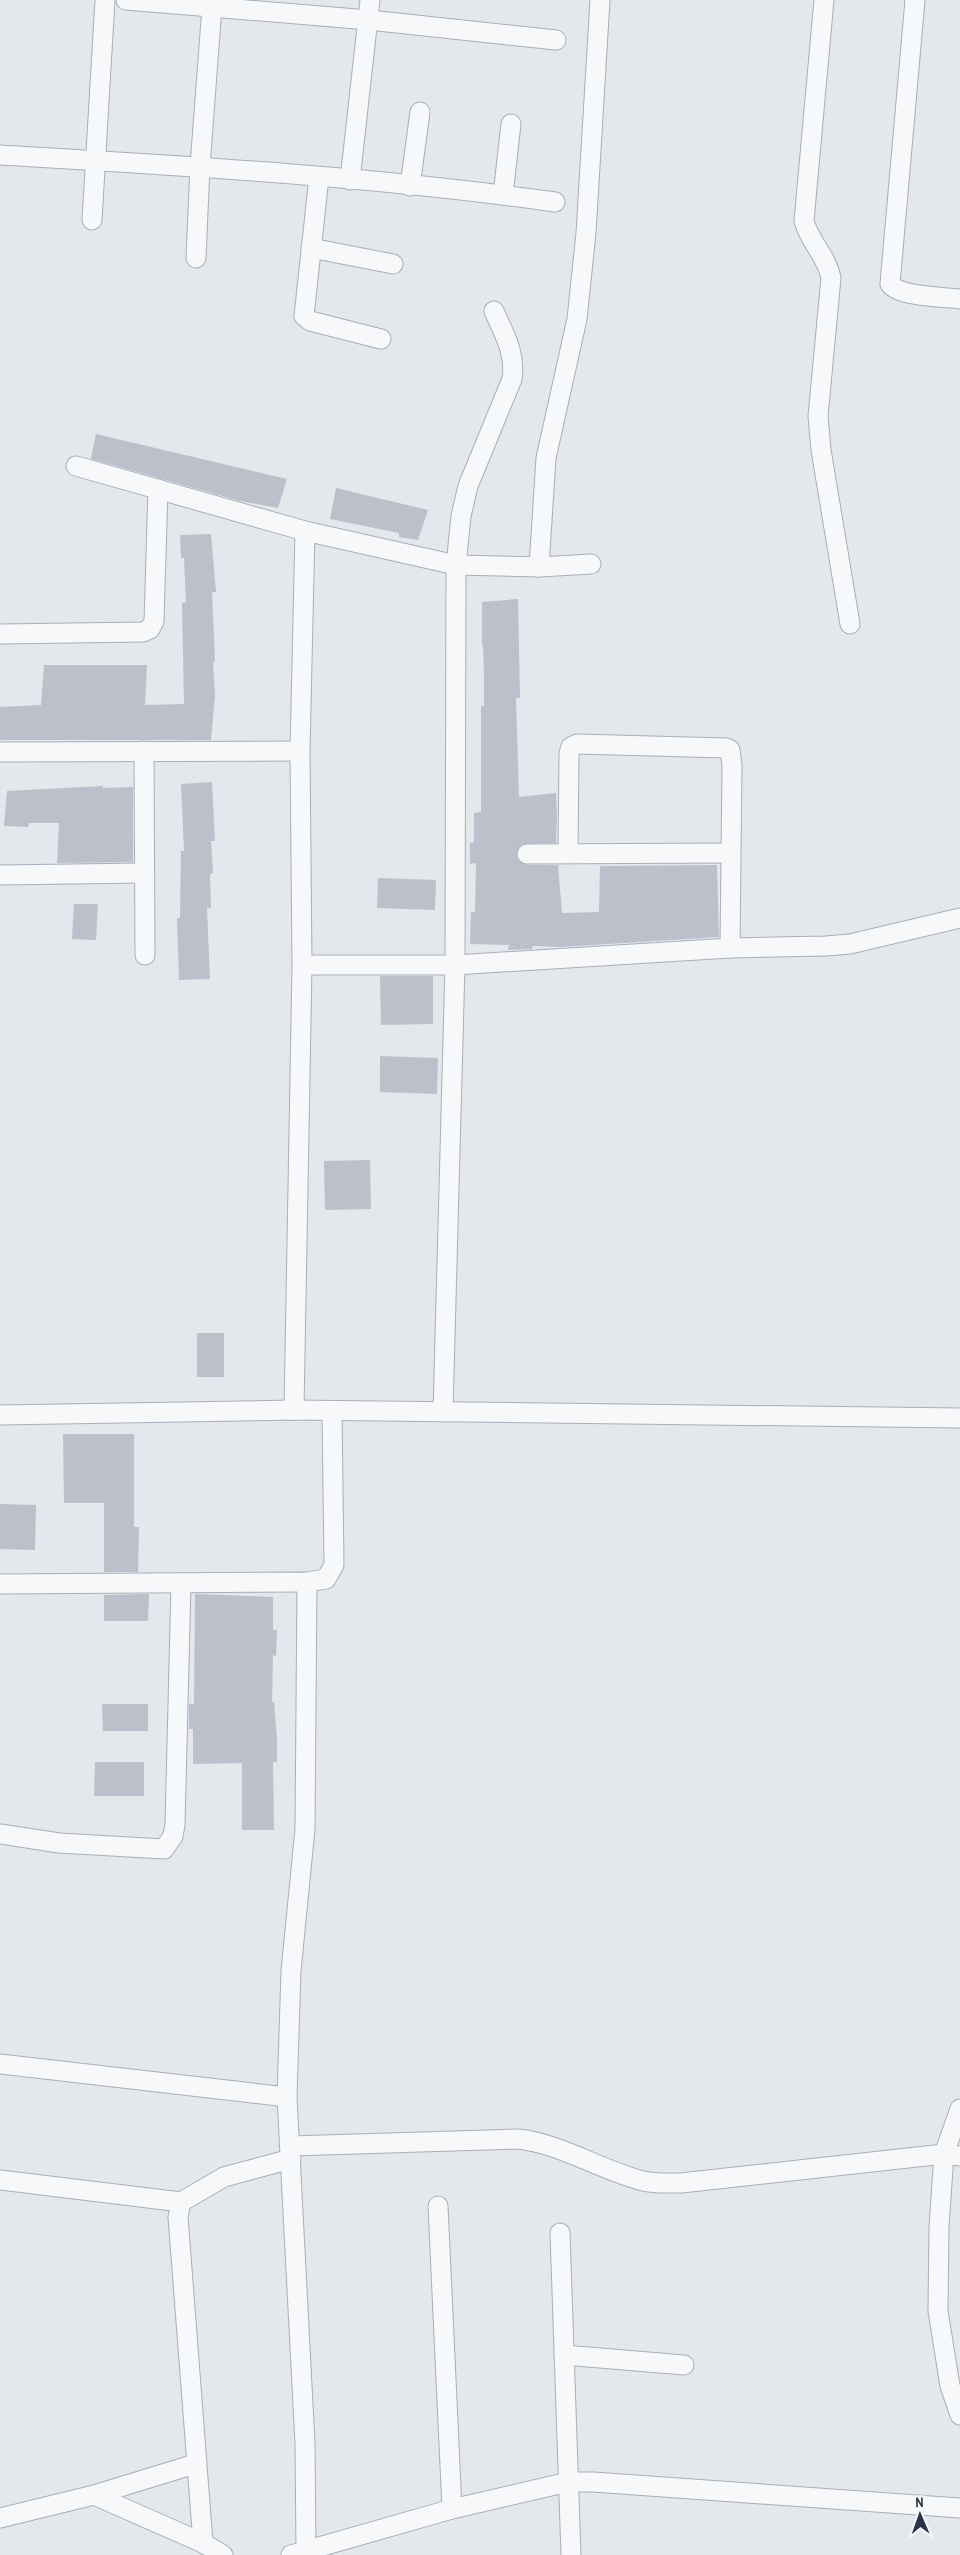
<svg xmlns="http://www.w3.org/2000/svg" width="960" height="2555" font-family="'Archivo Narrow',sans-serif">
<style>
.building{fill:#bbc0ca}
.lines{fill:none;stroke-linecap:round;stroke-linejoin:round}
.minor-casing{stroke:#a9aeb7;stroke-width:21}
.minor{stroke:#f7f8fa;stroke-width:19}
</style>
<rect width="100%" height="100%" fill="#e4e7ec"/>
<!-- building -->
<g class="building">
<path d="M96,434L287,479L278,508L240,501L91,459Z"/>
<path d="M336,488L428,510L418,540L399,537V533L330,519Z"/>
<path d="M211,534L216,592H212L215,662H213L215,695L211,740H0V707L41,705L44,665H147L145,705L184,704L182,603L186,602L184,558H181L180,535Z"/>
<path d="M518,599L520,698H516L519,797L556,793L557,815L556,843L522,844L516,854L518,860L527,865H558L562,913L599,912L600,866L717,865L719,937L561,947L533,946L532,949L508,950L509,945L470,944L471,912H475L476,863L470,864V843L474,842V813L481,812V706H484V673L483,645L482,646V602Z"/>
<path d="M212,782L215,841H211L213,873L210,874L211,908H207L210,979L179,980L177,918H180L181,851H184L181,784Z"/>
<path d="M103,786V788L133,787V862L57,863L59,823H29L28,827L4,826L7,791Z"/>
<path d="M378,878L436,880L435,910L377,908Z"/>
<path d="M74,904H98L96,940L72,939Z"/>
<path d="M380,976H433V1024L381,1025Z"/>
<path d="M380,1056L438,1058L437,1094L380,1092Z"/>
<path d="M370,1160L371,1209L325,1210L324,1161Z"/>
<rect x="197" y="1333" width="27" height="44"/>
<path d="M63,1434H134V1527H139L138,1572H104V1503H64Z"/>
<path d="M0,1504L36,1505L35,1550L0,1549Z"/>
<path d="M149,1594L148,1621H104V1595Z"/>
<path d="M195,1594L273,1597V1630H277L276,1656L273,1655L272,1702H274L277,1739V1762H273L274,1830H242V1763L193,1764V1729H189V1704H194Z"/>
<path d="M102,1704H148V1731H103Z"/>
<path d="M95,1762H144V1796H94Z"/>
</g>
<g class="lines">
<defs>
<g id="minor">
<path d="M126,0L369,20L556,40"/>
<path d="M824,0L804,221C810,243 827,256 831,278L818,416L821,450L850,624"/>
<path d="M915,0L890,284C900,297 944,297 960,299"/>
<path d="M0,155C185,166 371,176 555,202"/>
<path d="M319,177L304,316L310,321L381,339"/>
<path d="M350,180L370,0"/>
<path d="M410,186L420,112"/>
<path d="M503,195L511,124"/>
<path d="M92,220L105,0"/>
<path d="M311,248L393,264"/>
<path d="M196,258L200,166L212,7"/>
<path d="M76,466L305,531L456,565L539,567L591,564"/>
<path d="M539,567L546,458L577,319L586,233L600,0"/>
<path d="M0,634L143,632L150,629L154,621L158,489"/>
<path d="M144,751L145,955"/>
<path d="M0,752L300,751"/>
<path d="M568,852L569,753L571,747L577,744L726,748L730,750L732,765L730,948"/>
<path d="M527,854L729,853"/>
<path d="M0,875L143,873"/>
<path d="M302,965H455L730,948L826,946L850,944L960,918"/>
<path d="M294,1410L302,965L300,751L305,531"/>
<path d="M443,1412L455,965L456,565L461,516L468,486L512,379C516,353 504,334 494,311"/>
<path d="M0,1415L294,1410L960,1418"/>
<path d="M0,1584L307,1582L326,1579L334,1565L332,1411"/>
<path d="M0,1834L59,1843L164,1849L173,1836L175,1825L181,1584"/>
<path d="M0,2064L287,2097"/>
<path d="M960,2109L944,2154L939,2227L938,2311L950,2386L960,2415"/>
<path d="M291,2146L518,2139C562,2144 600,2170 643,2181C655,2184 669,2183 681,2183L944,2154L960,2156"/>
<path d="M0,2180L181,2202"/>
<path d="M438,2206L452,2509"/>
<path d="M560,2233L571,2555"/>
<path d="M564,2355L684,2365"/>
<path d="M94,2495L203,2543L223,2555"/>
<path d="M0,2518L94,2495L195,2464"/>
<path d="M203,2543L178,2217L181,2202L224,2177L291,2159"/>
<path d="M306,2551L305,2443L287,2097L291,1971L305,1829L307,1582"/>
<path d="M291,2555L452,2509L568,2482H593L960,2508"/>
</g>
</defs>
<!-- minor casing -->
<use href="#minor" class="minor-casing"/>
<!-- minor -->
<use href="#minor" class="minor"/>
</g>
<!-- north arrow -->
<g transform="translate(920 2515) rotate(358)" stroke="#f4f6f9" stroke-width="4" paint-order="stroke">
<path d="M0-4L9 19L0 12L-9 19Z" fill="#2b3445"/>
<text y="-8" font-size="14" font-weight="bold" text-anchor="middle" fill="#2b3445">N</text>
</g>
</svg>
